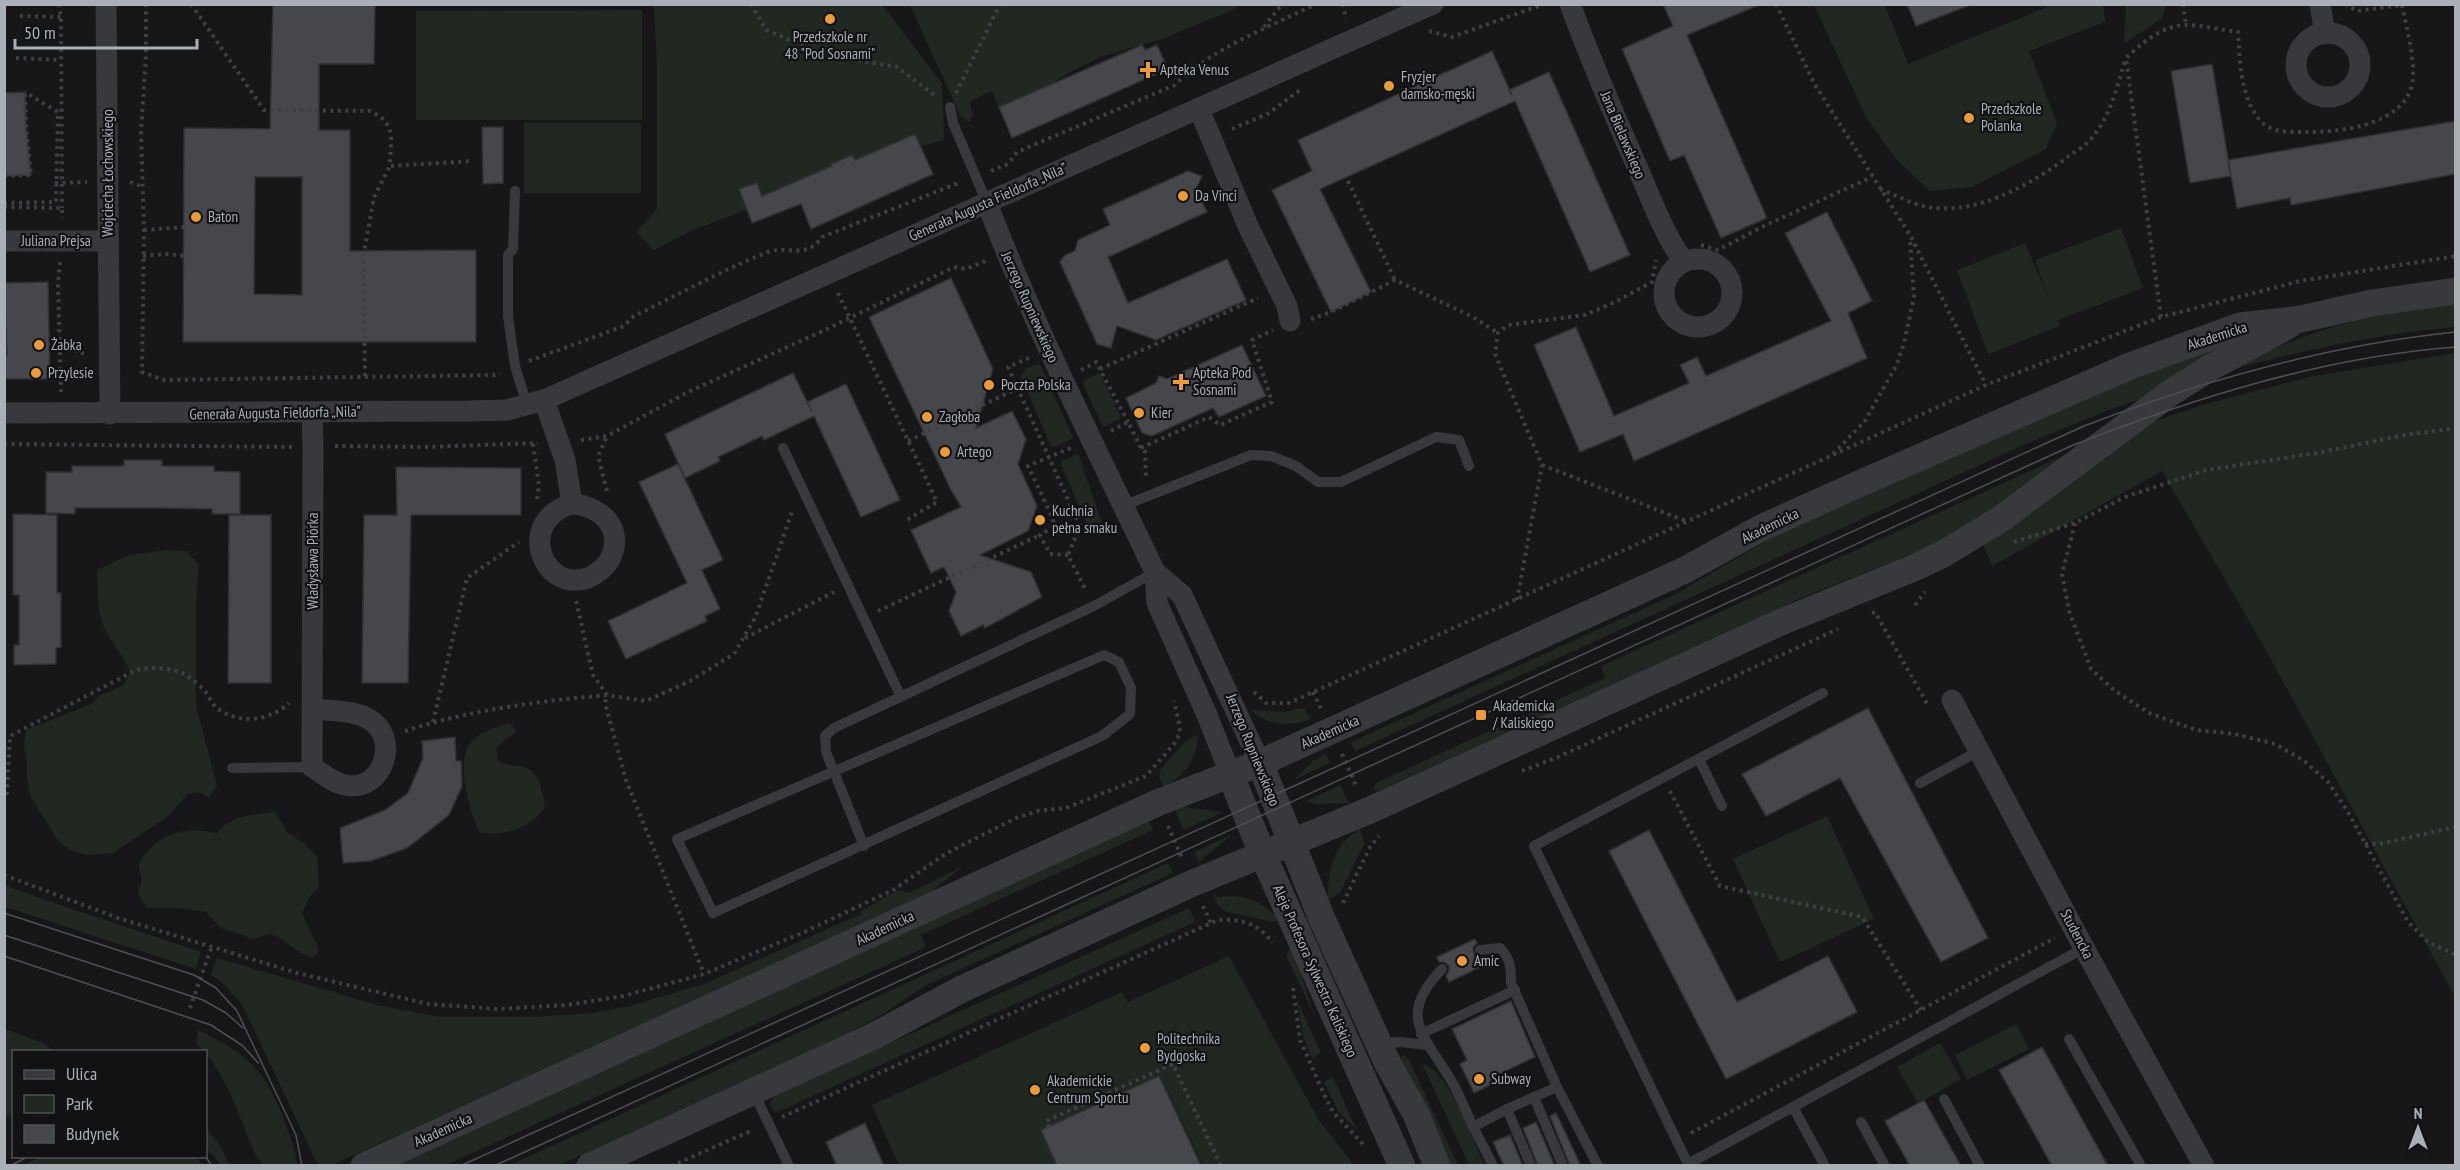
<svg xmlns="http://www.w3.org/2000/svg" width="2460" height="1170" font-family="'PT Sans Narrow',sans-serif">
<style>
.green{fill:#212821}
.building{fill:#46474b;stroke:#313134;stroke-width:1.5;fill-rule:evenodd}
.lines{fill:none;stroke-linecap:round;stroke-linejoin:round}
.path{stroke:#3e4044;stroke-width:4;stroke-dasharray:3 4.5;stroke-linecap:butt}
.service{stroke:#38393d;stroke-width:10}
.minor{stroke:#38393d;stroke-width:21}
.tertiary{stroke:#38393d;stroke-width:27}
.tram{stroke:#4d5054;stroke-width:1.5}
.poi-dot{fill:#e99b3e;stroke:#121214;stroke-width:2}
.labels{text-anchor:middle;stroke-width:4.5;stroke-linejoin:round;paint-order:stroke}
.poi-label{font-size:15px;fill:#a9b0b8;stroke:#121214;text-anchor:start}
.street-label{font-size:15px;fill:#a9b0b8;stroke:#121214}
</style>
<rect width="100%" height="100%" fill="#171719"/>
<!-- green -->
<g class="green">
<path d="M654,5H882L942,83L944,140L853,164L792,192L693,230L654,250L636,232L657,209V66Z"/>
<path d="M910,5H1239L1232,10L1162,39L1100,57L1061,77L1040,94L999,108L992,91L969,102L973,115L969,122L961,117Z"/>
<path d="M1814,5H1885L1908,64L2052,5H2103L2105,22L2029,51L2057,123L2046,149L1972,187L1930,191L1896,159L1866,117Z"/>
<path d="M2126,5H2166L2162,18L2124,44Z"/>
<path d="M642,10V120H416V11Z"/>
<rect x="524" y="123" width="117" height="70"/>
<path d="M2121,228L2143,288L2058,320L2060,326L1988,354L1957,270L2025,243L2049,299L2035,260Z"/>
<path d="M2455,304V327C2378,334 2302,350 2226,371C2266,351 2307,333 2351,322C2385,313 2420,309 2455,304Z"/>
<path d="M2236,337L2153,395L2106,411L2019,447L1355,751L1351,742L1678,593L1773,537L2015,427Z"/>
<path d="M2455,353V997L2262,643L2162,471L1992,566L1982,542L2148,423L2213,402L2314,376Z"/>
<path d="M1040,364L1073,438L1056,447H1051L1021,376L1026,368Z"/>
<path d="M1100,373L1121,418L1103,427L1083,384V381Z"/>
<path d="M2085,446L1944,541L1801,598L1378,791L1373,789L1376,783L1605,678L1601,666Z"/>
<path d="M1078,454L1103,526L1089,529L1060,462Z"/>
<path d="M168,550L186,551L199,565L196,599V706L217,785L209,798L199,792L188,794L167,817L113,853L87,855L69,850L57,839L31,797L27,779V760L24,746L26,730L91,704L99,696L124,685L130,671C124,657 115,647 108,635C96,616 98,591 97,570L129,555Z"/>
<path d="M1298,708L1304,709L1311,719C1289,727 1268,726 1251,710L1286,712Z"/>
<path d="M510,723L517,732L507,738L496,749L498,761C508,767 517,764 527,768C541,775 543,795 545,808C529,829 504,837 479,832C470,810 454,761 472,741C481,731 498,727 510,723Z"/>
<path d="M1198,734C1198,758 1185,776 1163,787L1159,776L1160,770L1184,743Z"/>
<path d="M1326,754L1330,763L1294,780L1314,760Z"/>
<path d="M1340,785L1349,803L1318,804L1305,802Z"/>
<path d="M1183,807L1223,812L1183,830L1175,810Z"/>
<path d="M275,811L287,832L306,845L317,857L319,887L309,898L302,913L319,950L313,958L299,952L279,937L269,934L254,939L221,928L206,912L179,908H147L138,894L142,879L138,865C157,833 182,826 217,833C236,811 250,818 275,811Z"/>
<path d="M1827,816L1874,919L1780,962L1733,859Z"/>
<path d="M1149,821L1153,830L921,935L926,947L446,1165L397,1166Z"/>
<path d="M1360,829L1364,844L1340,893L1328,900C1327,871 1333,844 1360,829Z"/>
<path d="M1233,834L1199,862L1194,852Z"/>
<path d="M1166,864H1169L1173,873L928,984L883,1014L848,1033L559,1165L508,1166Z"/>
<path d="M964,866L928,894L332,1165H320L315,1159L243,1006L225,985L211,975L217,958L377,1005L441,1017H535L591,1013L630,1006L704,984L861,914V911L898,890L909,893Z"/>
<path d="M4,885L57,904L201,952L196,969L5,907Z"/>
<path d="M1234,896C1255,898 1266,905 1280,921L1273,922L1226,912L1218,905L1214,897Z"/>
<path d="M1189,908L1195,922L775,1113L770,1104L775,1095Z"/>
<path d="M1292,947L1315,1017L1287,957L1288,951Z"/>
<path d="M1229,956L1318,1119L1354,1165H1203L1158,1070L1202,1165H899L872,1105L1122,992L1128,1002Z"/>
<path d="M1297,1000L1321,1053L1312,1058L1304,1039Z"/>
<path d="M2016,1024L2029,1049L1967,1080L1955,1055Z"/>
<path d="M4,1029L44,1043L53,1051L14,1052L13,1114L5,1118Z"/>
<path d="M198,1030C249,1054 267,1072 286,1125C291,1138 296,1152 297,1165H264L256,1156C239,1118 227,1071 196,1043Z"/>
<path d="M1940,1043L1961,1079L1918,1103L1897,1067Z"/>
<path d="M1403,1055L1408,1058L1458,1165H1445L1399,1059Z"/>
<path d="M1422,1063C1450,1073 1472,1138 1485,1165H1469Z"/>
<path d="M1333,1077L1357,1131L1338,1111L1324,1082Z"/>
<path d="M206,1128L221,1147L229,1165H221L206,1148Z"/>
<path d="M43,1156L196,1157L203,1165H23Z"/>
</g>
<!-- building -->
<g class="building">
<path d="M273,4H375L374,64H319V130H350V251L476,250V342H183L184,128L270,129ZM255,177H302V295L254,294Z"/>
<path d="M1663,4L1759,5L1687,35L1767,218L1721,238L1684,155L1670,161L1622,49L1673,26Z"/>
<path d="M1907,4H1968V6L1916,26Z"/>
<path d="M1142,45L1145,50L1157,45L1168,69L1012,138L999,107Z"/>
<path d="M1492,51L1512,95L1509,90L1549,72L1630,255L1590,272L1515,101L1320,189L1371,292L1331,312L1272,190L1312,171L1298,140Z"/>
<path d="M2212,64L2231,176L2190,183L2171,71Z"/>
<path d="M25,92L26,127L31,175L4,176V93Z"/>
<path d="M2456,121V174L2291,205L2290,198L2237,208L2228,160Z"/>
<path d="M482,127H503V183L483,184Z"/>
<path d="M915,134L933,174L811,229L801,204L752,223L739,189L757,183L762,196L832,166L831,164L852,155L855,160Z"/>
<path d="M1188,171L1202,176L1196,189L1207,212L1108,257L1128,303L1227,259L1246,300L1156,340L1117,326L1111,348L1097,344L1060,262L1065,255L1075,251L1078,240L1110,225L1103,209Z"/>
<path d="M1827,212L1872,301L1848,313L1867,358L1634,461L1623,434L1580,452L1534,345L1576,327L1614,416L1689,383L1680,365L1697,357L1706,376L1831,321L1785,233Z"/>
<path d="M951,278L993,369L976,428L1012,411L1026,439L1018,464L1037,506L1028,531L980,555L1031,572L1042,597L985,628L983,625L961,636L949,611L956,592L944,567L931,573L911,530L961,507L951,490L869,317Z"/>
<path d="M48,282L50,379H4V355H7L4,283Z"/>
<path d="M1242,345L1266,396L1219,417L1213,408L1152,436L1142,433L1126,398L1156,383L1159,376L1167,379Z"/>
<path d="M793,373L812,412L807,402L846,384L900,500L861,517L814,416L764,440L762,436L718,457L720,461L685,478L665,434Z"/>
<path d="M124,460H162V466H214V471L240,472V514H212V509L159,508H75V514L46,513V472H72V466H124Z"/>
<path d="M678,464L723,560L702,570L720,609L705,616L707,621L626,659L608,621L687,583L639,482Z"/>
<path d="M396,467L521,468V515H411L408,683H362L364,515H397Z"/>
<path d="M13,514L57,515V593H61V647L56,648V664L14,665V645H19V595H13Z"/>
<path d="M229,515H271V683H228Z"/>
<path d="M1868,708L1988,938L1941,962L1840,778L1766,816L1742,774Z"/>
<path d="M455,737L456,761H461L462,786L449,815L407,848L371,861L343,863L340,828L385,810L408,793L423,758L422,741Z"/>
<path d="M1649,830L1737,1002L1828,956L1857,1012L1726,1079L1609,851Z"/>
<path d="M1475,939L1477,943L1473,947L1474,954L1477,957H1484L1487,964L1449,982L1446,976L1449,971V966L1444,962H1439L1437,957Z"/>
<path d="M1511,1001L1535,1057L1495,1076L1498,1081L1474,1093L1460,1064L1467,1060L1452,1029Z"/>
<path d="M2042,1047L2108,1166H2052L1999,1070Z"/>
<path d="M1159,1076L1201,1166H1057L1041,1130Z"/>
<path d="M1924,1100L1961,1166H1910L1885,1121Z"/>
<path d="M1556,1113L1581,1166H1570L1550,1116Z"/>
<path d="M1536,1122L1555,1166H1538L1523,1128Z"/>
<path d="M865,1123L884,1166H837L826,1142Z"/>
<path d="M1510,1135L1523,1166H1504L1493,1142Z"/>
</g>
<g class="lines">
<!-- path -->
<g class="path">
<path d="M59,4L61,17L62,208"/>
<path d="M146,4V55L141,132L144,230L142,372L164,380L495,375L500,373"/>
<path d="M191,4L264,110L370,111C398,124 390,139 390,166L473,161"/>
<path d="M751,4L766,30L823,54L897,67L937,97"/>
<path d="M1343,4L1346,19"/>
<path d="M1776,4L1815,85L1910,235L1986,385"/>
<path d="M2183,4L2186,25"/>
<path d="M2345,4L2357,11L2402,5"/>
<path d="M20,16L61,17"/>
<path d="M1264,27L1282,4"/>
<path d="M1429,31L1452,37L1544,4"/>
<path d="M16,58L61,60"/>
<path d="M956,93L1000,4"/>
<path d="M1232,129L1269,113L1300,90"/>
<path d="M991,171L1008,164L1017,152L1175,85C1209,50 1271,26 1316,4"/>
<path d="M4,176L31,175L26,127L25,93"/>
<path d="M1348,181L1395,280"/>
<path d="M130,182L143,187"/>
<path d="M55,183L87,182"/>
<path d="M1880,189C1898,196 1917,207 1936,208C1981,213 2035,182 2069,156C2076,151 2085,146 2091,139C2110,117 2117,88 2125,60"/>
<path d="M4,203L56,202L58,112L25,92"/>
<path d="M4,207L62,208V218"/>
<path d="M144,230L185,227"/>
<path d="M1701,245L1718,250L1764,226L1872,177"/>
<path d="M143,256L166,254L184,256"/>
<path d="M60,262L58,283L61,392"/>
<path d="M838,293L937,502L905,521"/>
<path d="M2161,317L2126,58C2142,43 2163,25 2186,25C2203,25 2221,30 2238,32C2240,60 2240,96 2259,119C2270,133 2289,132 2305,132C2338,132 2395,127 2410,91C2419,70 2406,27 2402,5"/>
<path d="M1311,319L1331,312L1395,280L1473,317L1498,333"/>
<path d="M60,345L88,355"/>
<path d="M1029,358L1008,367L1080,526L1068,555L1086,591"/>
<path d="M529,361L624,326L634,316C678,295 722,270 768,252C788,245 806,260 822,237L961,182"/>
<path d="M1100,369L1258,298"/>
<path d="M1081,370L1096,362L1128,422"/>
<path d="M365,376L363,258L374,197L390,166"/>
<path d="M1111,431L1128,422L1141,448L1145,451L1146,480"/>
<path d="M581,440L607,436L688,392L825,330L954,267L966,269L988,260"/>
<path d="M908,441L1018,388"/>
<path d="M4,444L292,447"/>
<path d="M533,444L539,485L537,499"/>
<path d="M335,446L425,447L538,443"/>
<path d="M1141,448L1209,417L1220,425L1272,402L1252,340L1273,330"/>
<path d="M1833,454L1865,421L1897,364L1904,343L1914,297L1910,239"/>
<path d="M1542,465L1686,521"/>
<path d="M607,491L598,456L607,436"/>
<path d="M2075,523L2062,574L2069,611L2091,669L2115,691L2149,713L2196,730L2235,734L2275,744L2303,760L2328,782L2348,812L2408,922L2428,942L2456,955"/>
<path d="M2014,542L2075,523L2125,497L2206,470L2317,453L2405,435L2456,428"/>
<path d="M1068,555L1050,554L1040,535L1054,526L1053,519L1028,466L1071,448"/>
<path d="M1517,600L1542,465L1495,354L1498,333L1508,325L1585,315L1615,302L1652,282L1656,260"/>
<path d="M576,601L593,675L607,695L646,701L690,681L734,654L755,618L793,509"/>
<path d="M1915,605L1925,592"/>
<path d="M878,611L1040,535"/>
<path d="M1872,613L1875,612L1929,707"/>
<path d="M745,638L834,592"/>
<path d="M1254,692L1266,703H1289L1986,385L2161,317L2300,281L2456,256"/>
<path d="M1313,692L1321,709"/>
<path d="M433,722L467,578L519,542"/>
<path d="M405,731C470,710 539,701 607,695L605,703L626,780L704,974"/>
<path d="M1342,754L1357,788"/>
<path d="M1522,771L1558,757L1838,629"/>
<path d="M1670,791L1720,886L1862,917L1921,1010"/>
<path d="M4,802L7,792L10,736L136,670C150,667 168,667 182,673C188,676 198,684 204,690C209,695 211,704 217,708C239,725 270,721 289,703"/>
<path d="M1168,826L1183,860"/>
<path d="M2365,844H2379L2456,827"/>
<path d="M4,875L118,918L297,973L428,1004L498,1009L567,1005L623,996L704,974L802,933L893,890L947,853L1016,818L1038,811L1066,808L1146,776L1174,744L1179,735L1180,727L1174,701"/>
<path d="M1343,903L1370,847L1379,836"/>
<path d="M1203,906L1211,923"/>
<path d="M1293,988L1300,1040L1324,1094L1333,1112L1363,1144"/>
<path d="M190,1008L212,946"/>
<path d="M782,1117L1218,920C1239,918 1261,924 1272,943"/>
<path d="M1049,1127L1046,1121L1173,1064L1221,1166"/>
<path d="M1691,1133L2055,938"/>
<path d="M671,1166L753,1130"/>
</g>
<!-- service -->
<g class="service">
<path d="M950,107L953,123L987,203"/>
<path d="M515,191L513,249L508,255V316L515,366L527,405"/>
<path d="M783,448L901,697"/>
<path d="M1123,506L1251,455L1271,456L1296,466L1318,482H1341L1436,437L1459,440L1469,466"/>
<path d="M1104,655L1119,662L1131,688L1130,714L1102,736L713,913L677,839Z"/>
<path d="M1823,693L1534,846L1688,1164L1793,1107L1825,1166"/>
<path d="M1699,759L1722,806"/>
<path d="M232,768L312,767"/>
<path d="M1920,783L1979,751"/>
<path d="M864,846L826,752L825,736L834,728L1094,606L1155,572"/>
<path d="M1480,950L1500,948C1511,959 1511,969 1511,983L1557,1087L1598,1166"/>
<path d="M1442,969C1395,1017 1426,1037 1452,1082C1461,1097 1466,1113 1474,1128C1480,1141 1487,1152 1493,1166"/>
<path d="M1421,1034L1515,990"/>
<path d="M2069,1039L2141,1166"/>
<path d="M1379,1043L1400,1042L1427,1045"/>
<path d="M754,1093L789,1166"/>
<path d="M1534,1097L1563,1166"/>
<path d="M1944,1099L1980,1166"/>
<path d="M1793,1107L2084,948"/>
<path d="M1507,1109L1531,1166"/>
<path d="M1861,1122L1885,1166"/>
<path d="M1473,1127L1507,1109L1557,1087"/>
</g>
<!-- minor -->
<g class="minor">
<path d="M106,4L110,414"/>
<path d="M1570,4C1590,58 1612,110 1635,162C1650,196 1662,230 1683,261"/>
<path d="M2320,4L2325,34"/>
<circle cx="2328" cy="65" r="32"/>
<path d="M1199,109L1248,226L1287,306L1290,321"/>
<path d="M987,203C1035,329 1097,450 1155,572L1157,603L1207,715L1231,776"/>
<path d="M4,241H108"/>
<circle cx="1698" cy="293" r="34"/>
<path d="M544,400L565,460L572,504C515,520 542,594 588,578C596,574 604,569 609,561C626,530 602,506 572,504"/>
<path d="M4,413L470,411L507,410L544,400L1433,4"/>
<path d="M312,413L313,446L312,742V767C322,773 333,783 345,785C385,793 401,735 367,718C351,710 330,711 312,709"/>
<path d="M1155,572L1182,595L1260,763"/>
<path d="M1952,700L2084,948L2204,1166"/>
</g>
<!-- tertiary -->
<g class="tertiary">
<path d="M1260,763L1322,919L1388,1064L1416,1114L1437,1166"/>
<path d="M1231,776L1262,853L1402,1166"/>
<path d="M364,1166L1157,803L1260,763L1685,570L1761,528L1861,483L2130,366L2240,326L2301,319L2372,303L2456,291"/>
<path d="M590,1166L874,1036L962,989L1193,883L1368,811L1781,622L1916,567L1945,553L2002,518L2169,394L2208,369L2289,325"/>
</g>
<!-- tram -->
<g class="tram">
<path d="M4,913L194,975L216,988L237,1011L296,1135L302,1166"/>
<path d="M4,935L203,1000L226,1013L243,1028"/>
<path d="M4,956L211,1025L243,1046L258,1063"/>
<path d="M205,1156L212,1166"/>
<path d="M10,1166L29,1156"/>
<path d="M460,1166L2084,426C2204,380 2327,345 2456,332"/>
<path d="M494,1166L2071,446C2194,398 2323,357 2456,347"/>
</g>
</g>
<!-- markers -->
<g class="poi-dot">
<circle cx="830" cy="19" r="6"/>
<path d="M1145 61h6v6h6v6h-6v6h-6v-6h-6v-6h6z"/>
<circle cx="1389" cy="86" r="6"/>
<circle cx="1969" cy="118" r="6"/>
<circle cx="1183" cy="196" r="6"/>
<circle cx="196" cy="217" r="6"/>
<circle cx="39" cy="345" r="6"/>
<circle cx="36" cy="373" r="6"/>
<path d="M1178 373h6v6h6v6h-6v6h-6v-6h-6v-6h6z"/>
<circle cx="989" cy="385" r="6"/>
<circle cx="1139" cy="413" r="6"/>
<circle cx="927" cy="417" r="6"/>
<circle cx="945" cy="452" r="6"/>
<circle cx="1040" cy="520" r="6"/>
<rect x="1475" y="709" width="12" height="12" rx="3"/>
<circle cx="1462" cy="961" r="6"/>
<circle cx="1145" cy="1048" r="6"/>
<circle cx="1479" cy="1079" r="6"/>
<circle cx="1035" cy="1090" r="6"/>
</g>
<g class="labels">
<!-- poi labels -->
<g class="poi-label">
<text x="830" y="42" text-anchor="middle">Przedszkole nr<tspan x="830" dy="17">48 "Pod Sosnami"</tspan></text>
<text x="1160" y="75">Apteka Venus</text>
<text x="1401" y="82">Fryzjer<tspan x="1401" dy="17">damsko-męski</tspan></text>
<text x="1981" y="114">Przedszkole<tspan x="1981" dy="17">Polanka</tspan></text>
<text x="1195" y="201">Da Vinci</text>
<text x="208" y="222">Baton</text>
<text x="51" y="350">Żabka</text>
<text x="48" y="378">Przylesie</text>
<text x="1193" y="378">Apteka Pod<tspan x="1193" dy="17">Sosnami</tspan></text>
<text x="1001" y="390">Poczta Polska</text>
<text x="1151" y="418">Kier</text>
<text x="939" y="422">Zagłoba</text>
<text x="957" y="457">Artego</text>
<text x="1052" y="516">Kuchnia<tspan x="1052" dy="17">pełna smaku</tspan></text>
<text x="1493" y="711">Akademicka<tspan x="1493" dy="17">/ Kaliskiego</tspan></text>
<text x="1474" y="966">Amic</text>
<text x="1157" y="1044">Politechnika<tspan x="1157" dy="17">Bydgoska</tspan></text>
<text x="1491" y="1084">Subway</text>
<text x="1047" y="1086">Akademickie<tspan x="1047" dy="17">Centrum Sportu</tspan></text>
</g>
<!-- street labels -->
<g class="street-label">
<text transform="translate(1623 135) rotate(67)" y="5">Jana Bielawskiego</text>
<text transform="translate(108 173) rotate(-90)" y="5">Wojciecha Łochowskiego</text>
<text transform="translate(988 202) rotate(-24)" y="5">Generała Augusta Fieldorfa „Nila”</text>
<text x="56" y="246">Juliana Prejsa</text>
<text transform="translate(1030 307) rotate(66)" y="5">Jerzego Rupniewskiego</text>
<text transform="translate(2217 336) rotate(-18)" y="5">Akademicka</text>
<text transform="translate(275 413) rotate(-1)" y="5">Generała Augusta Fieldorfa „Nila”</text>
<text transform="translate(1770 526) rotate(-26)" y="5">Akademicka</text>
<text transform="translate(313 561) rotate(-90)" y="5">Władysława Piórka</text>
<text transform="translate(1330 732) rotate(-24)" y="5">Akademicka</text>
<text transform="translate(1253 750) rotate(68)" y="5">Jerzego Rupniewskiego</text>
<text transform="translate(885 928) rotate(-25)" y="5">Akademicka</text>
<text transform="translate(2077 934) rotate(62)" y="5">Studencka</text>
<text transform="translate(1315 971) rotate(66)" y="5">Aleje Profesora Sylwestra Kaliskiego</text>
<text transform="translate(443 1130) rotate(-24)" y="5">Akademicka</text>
</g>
</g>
<!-- border -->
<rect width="2460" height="1170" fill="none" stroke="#a9b0b8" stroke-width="12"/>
<!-- legend -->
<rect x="12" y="1050" width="195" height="108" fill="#121214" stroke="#4e5156" stroke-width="1.5"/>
<rect x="24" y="1070" width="30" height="9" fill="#38393d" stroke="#4e5156" stroke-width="1.5"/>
<text x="66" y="1080" font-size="18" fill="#a9b0b8">Ulica</text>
<rect x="24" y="1095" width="30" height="18" fill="#212821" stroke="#4e5156" stroke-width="1.5"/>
<text x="66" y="1110" font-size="18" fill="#a9b0b8">Park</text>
<rect x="24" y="1125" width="30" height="18" fill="#46474b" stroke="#4e5156" stroke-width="1.5"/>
<text x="66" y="1140" font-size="18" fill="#a9b0b8">Budynek</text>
<!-- north arrow -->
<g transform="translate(2418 1128)" stroke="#121214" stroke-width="4.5" paint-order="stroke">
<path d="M0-4.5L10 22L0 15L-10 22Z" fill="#a9b0b8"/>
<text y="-9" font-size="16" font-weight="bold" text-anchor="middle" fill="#a9b0b8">N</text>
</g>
<!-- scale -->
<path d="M15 39v9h182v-9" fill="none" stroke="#a9b0b8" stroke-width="3"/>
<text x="24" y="39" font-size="18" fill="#a9b0b8" stroke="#121214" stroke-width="4.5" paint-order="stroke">50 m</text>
</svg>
